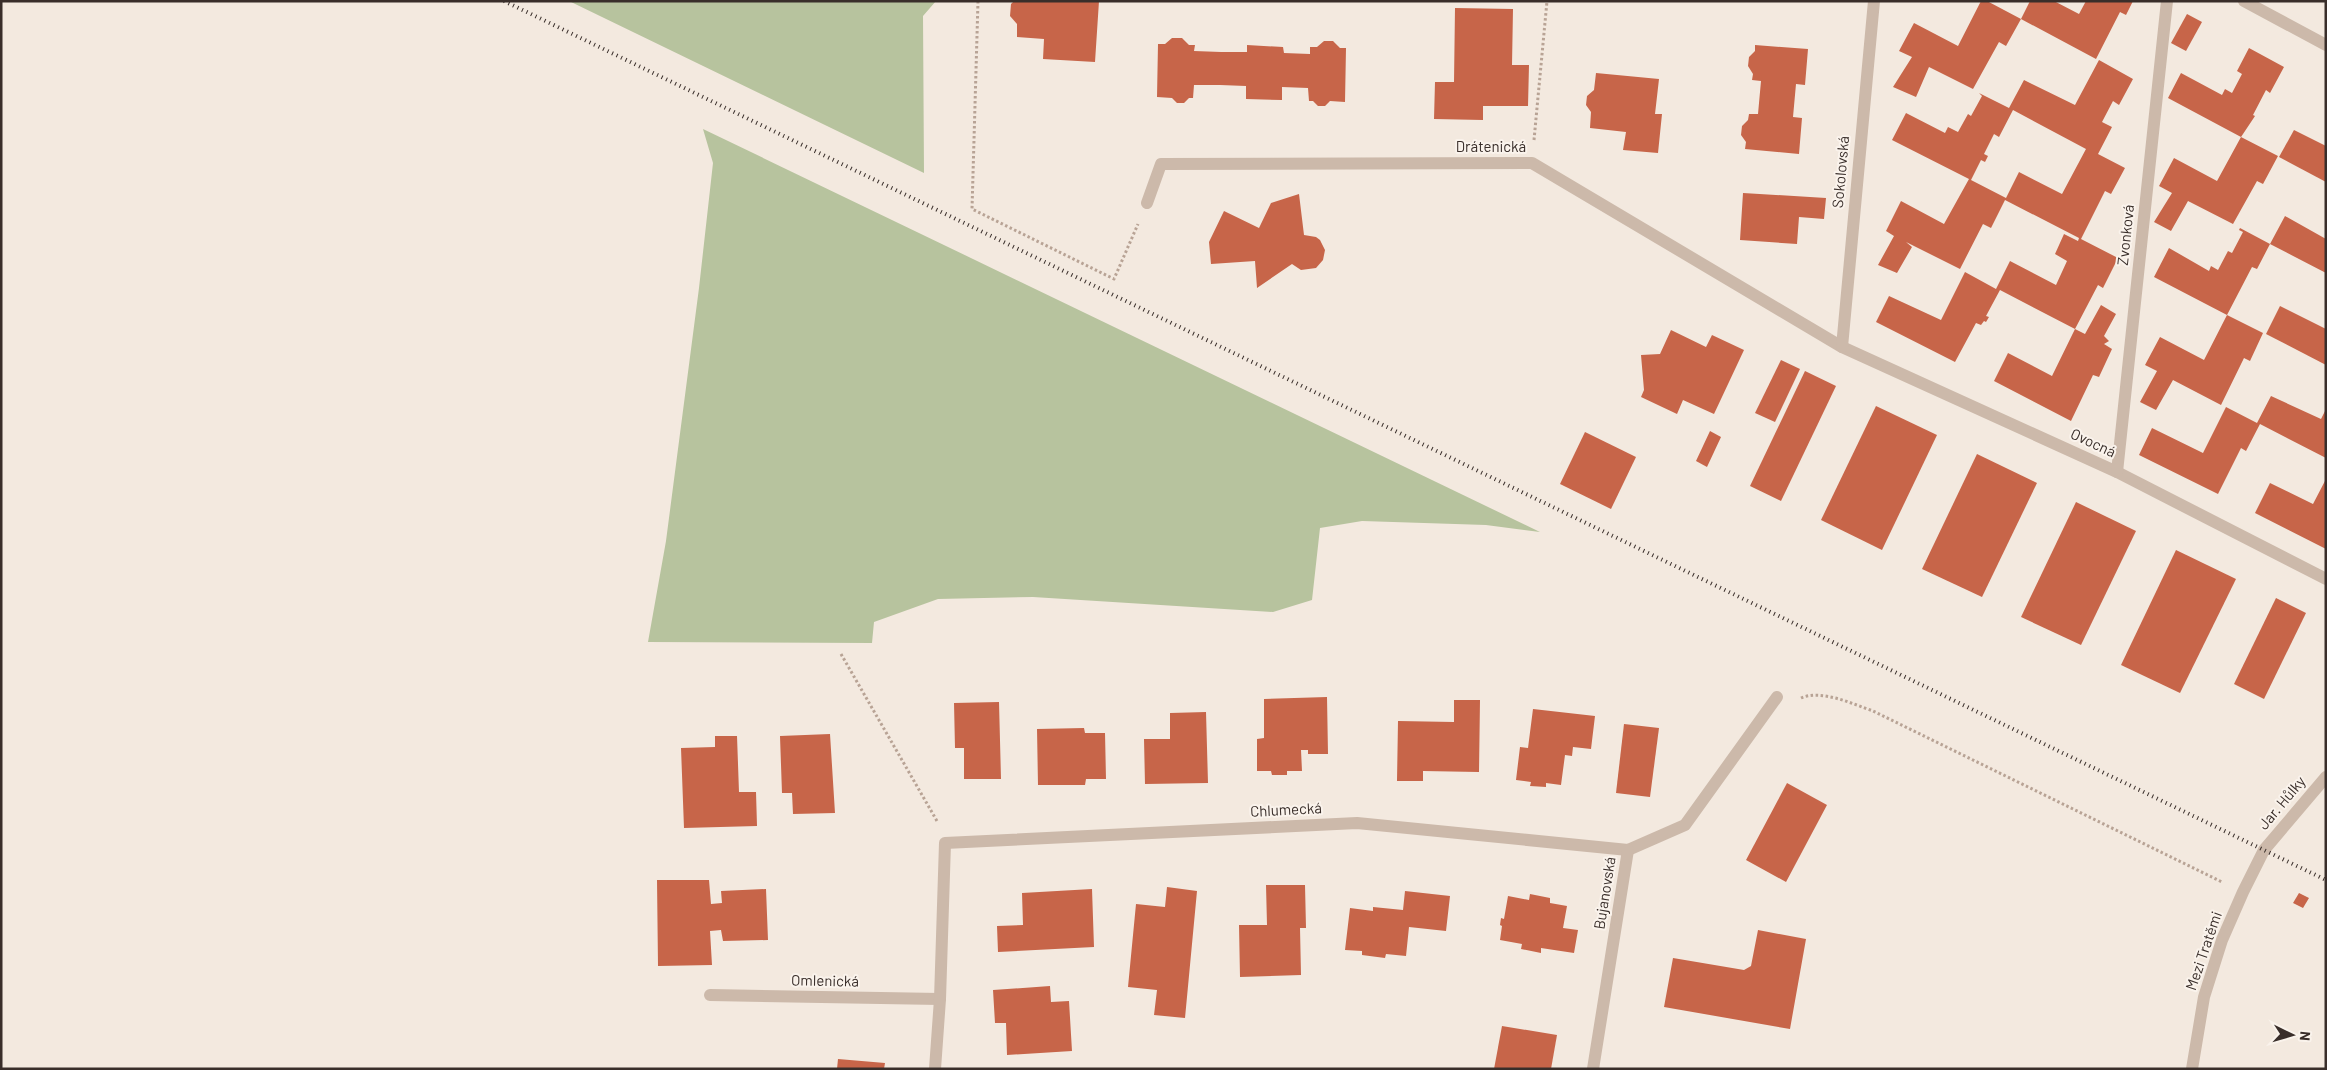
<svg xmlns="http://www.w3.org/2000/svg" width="2327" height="1070" font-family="Barlow,sans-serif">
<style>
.green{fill:#b7c39e}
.building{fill:#c76549;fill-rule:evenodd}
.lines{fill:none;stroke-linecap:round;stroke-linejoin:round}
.path{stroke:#b8a395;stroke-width:3;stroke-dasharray:2.5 2.5;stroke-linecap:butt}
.street{stroke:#ccb9aa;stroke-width:12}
.rail{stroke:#392e2a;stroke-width:4;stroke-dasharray:1 4;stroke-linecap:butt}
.labels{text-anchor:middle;stroke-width:4;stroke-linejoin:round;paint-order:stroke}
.street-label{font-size:15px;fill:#392e2a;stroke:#faf3ec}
</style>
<rect width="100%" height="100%" fill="#f3e9df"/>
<!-- green -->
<g class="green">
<path d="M569,1H936L923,16L924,173Z"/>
<path d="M703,129L1540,532L1486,525L1362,521L1320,528L1312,600L1273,612L1033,597L938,599L874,622L872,643L648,642L666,541L699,288L713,163Z"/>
</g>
<!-- building -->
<g class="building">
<path d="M1014,1H1099L1095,62L1043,59L1044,39L1017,37V24L1010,16L1011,4Z"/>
<path d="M1981,1H1987L2021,19L2030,1H2054L2079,14L2086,1H2133L2126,15L2120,12L2096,59L2021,19L2006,46L1999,42L1973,89L1929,67L1916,97L1893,87L1912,57L1899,51L1914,23L1958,46Z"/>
<path d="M1455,8L1513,9L1512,65H1529L1528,106H1483V120L1434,119L1435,82H1454Z"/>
<path d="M2187,14L2202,22L2186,51L2171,43Z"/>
<path d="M1172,38H1182L1189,45H1195L1194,51L1221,52H1247V45L1283,47L1284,53L1310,54V47H1317L1324,41H1333L1340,48H1346L1345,102L1330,101L1325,106H1318L1313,101H1309L1308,88L1282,87V100L1246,99V86L1220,85H1194L1193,98H1189L1184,103H1177L1172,98L1157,97L1158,44H1165Z"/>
<path d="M1755,45L1808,49L1805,85L1796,84L1793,117L1802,118L1799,154L1745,149L1746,142L1741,135L1742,126L1748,120L1749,114H1758L1761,81L1752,80L1753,74L1748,66L1749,57L1755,51Z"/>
<path d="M2249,48L2284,67L2270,93L2266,90L2253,115L2255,116L2241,137L2278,156L2263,184L2257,181L2233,224L2188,201L2171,231L2154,222L2172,193L2159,186L2174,158L2217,181L2241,137L2168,98L2181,73L2222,95L2225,89L2232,93L2242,74L2237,71Z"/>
<path d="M2099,60L2133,79L2119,105L2113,101L2102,122L2112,127L2098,154L2125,168L2111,194L2105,191L2081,239L2118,258L2103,288L2098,285L2075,329L2000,290L1986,316L1989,317L1986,322L1984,321L1981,325L1976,323L1955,362L1876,322L1889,296L1941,320L1965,272L1996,289L2010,261L2056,285L2067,261L2055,254L2064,234L2078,241L2079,238L2005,200L1991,228L1983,224L1960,269L1906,242L1912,247L1897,273L1878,265L1894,236L1886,231L1901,201L1944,224L1969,179L1892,140L1906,113L1945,133L1948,127L1958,132L1968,114L1971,116L1982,96L1979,93L2009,108L2024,80L2075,105ZM2013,110L2086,149L2062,194L2019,172L2006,198L1971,180L1981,160L1985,162L1988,156L1984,154L1994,134L1999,137Z"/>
<path d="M1596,73L1659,79L1655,114H1662L1658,153L1623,150L1626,132L1590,128L1591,112L1586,105L1587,96L1594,90Z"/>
<path d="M2294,130L2326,146V182L2279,157Z"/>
<path d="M1743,193L1826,198L1824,219L1799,217L1797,244L1740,240Z"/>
<path d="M1299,194L1304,235L1316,237L1320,240L1325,250L1323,260L1316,268L1301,270L1292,264L1257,288L1255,261L1211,264L1209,242L1224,211L1259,228L1271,203Z"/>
<path d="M2285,216L2326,239V273L2270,244L2257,269L2252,267L2227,315L2154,277L2169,248L2209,271L2211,266L2218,270L2228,251L2232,253L2243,232L2239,230L2240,228L2270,244Z"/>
<path d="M2101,305L2116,314L2104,336L2109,341L2104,344L2112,349L2099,377L2093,375L2071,421L1994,381L2008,353L2052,376L2075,329L2085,334Z"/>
<path d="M2280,306L2326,329V365L2266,334Z"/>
<path d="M2227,315L2263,333L2250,361L2244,358L2221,405L2173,380L2156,410L2140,402L2157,371L2145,365L2160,337L2204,360Z"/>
<path d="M1671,330L1706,347L1712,335L1744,350L1714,414L1683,400L1677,414L1641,397L1644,390L1641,355L1660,354Z"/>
<path d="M1781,360L1800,369L1775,422L1755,413Z"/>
<path d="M1805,371L1836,386L1781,501L1750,486Z"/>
<path d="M2271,396L2321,419L2326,409V458L2260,424L2246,451L2241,448L2218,494L2139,455L2152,428L2203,453L2226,407L2257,423Z"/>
<path d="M1876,406L1937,435L1882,550L1821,520Z"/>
<path d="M1710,431L1721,437L1707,467L1696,461Z"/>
<path d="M1585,432L1636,457L1611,509L1560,484Z"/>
<path d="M1977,454L2037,483L1982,597L1922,569Z"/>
<path d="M2326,479V549L2255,513L2270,483L2313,504Z"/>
<path d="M2076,502L2136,531L2081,645L2021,617Z"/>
<path d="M2176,550L2236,579L2180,693L2121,665Z"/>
<path d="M2276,598L2306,613L2264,699L2234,684Z"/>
<path d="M1327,697L1328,754H1308V750H1301L1302,771H1287V775H1272L1271,771H1257V739L1264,738V699Z"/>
<path d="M1454,700H1480L1479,772L1423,771V781H1397L1398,721L1454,722Z"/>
<path d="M999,702L1001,779H964V748H955L954,703Z"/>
<path d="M1533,709L1595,716L1591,749L1573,747L1572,756L1565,755L1561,785L1546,783V787L1530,786L1531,782L1516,780L1520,747L1528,748Z"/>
<path d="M1206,712L1208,783L1145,784L1144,739H1170V713Z"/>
<path d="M1624,724L1659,728L1650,797L1616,793Z"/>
<path d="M1084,728L1085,733H1105L1106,779H1086L1085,785H1038L1037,729Z"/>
<path d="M830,734L835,813L793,814L792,793H782L780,736Z"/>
<path d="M715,736H737L739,792H756L757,826L684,828L681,748L715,747Z"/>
<path d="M1787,783L1827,805L1786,882L1746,860Z"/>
<path d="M657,880H709L711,904L722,903L721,891L766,889L768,940L723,941L721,930L710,931L712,965L658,966Z"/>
<path d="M1266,885H1305L1306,928H1300L1301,975L1240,977L1239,925H1267Z"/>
<path d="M1167,887L1197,891L1185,1018L1154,1015L1157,990L1128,987L1136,904L1165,907Z"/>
<path d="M1092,889L1094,947L998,952L997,926L1023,925L1022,893Z"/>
<path d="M1405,891L1450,896L1446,931L1409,927L1406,956L1386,954L1385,958L1362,955V951L1345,950L1350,908L1373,911V907L1403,910Z"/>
<path d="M2299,893L2309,898L2303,908L2293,903Z"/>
<path d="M1530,894L1550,898V903L1567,906L1563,928L1578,930L1574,953L1541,948V953L1521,949L1522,944L1500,940L1502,926L1500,925L1501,918L1504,919L1508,896L1529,900Z"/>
<path d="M1758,930L1806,939L1790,1029L1664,1007L1673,958L1744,970L1751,966Z"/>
<path d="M1050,986L1051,1002L1069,1001L1072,1051L1007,1055L1006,1023H995L993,990Z"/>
<path d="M1502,1026L1557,1035L1551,1069H1494Z"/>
<path d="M838,1059L885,1063L884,1069H837Z"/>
</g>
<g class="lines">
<!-- path -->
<g class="path">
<path d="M978,1L972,209L1114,279L1138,224"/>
<path d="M1534,140L1547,1"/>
<path d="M841,654L937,821"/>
<path d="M1801,698C1821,689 1853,704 1873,711L2222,882"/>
</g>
<!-- street -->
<g class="street">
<path d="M2244,1L2326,45"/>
<path d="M1147,203L1161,164L1532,163L1842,347L2117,472L2326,579"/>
<path d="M1842,347L1874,1"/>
<path d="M2117,472L2167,1"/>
<path d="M710,995L940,999"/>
<path d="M935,1069L940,999L945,843L1357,823L1628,850L1685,825L1777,697"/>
<path d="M1593,1069L1628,850"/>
<path d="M2192,1069L2204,997L2222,940L2243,892L2264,850L2326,777"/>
</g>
<!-- rail -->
<path class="rail" d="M504,1L2326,880"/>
</g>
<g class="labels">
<!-- street labels -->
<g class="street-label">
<text x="1491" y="152">Drátenická</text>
<text transform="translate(1841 172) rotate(-85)" y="5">Sokolovská</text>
<text transform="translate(2126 235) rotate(-84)" y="5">Zvonková</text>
<text transform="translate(2093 443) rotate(25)" y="5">Ovocná</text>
<text transform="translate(2282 803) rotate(-50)" y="5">Jar. Hůlky</text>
<text transform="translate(1286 810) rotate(-3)" y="5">Chlumecká</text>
<text transform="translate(1605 893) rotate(-81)" y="5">Bujanovská</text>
<text transform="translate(2204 951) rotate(-71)" y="5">Mezi Tratěmi</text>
<text transform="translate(825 981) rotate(1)" y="5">Omlenická</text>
</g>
</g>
<!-- border -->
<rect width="2327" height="1070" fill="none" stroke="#392e2a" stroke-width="5"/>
<!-- north arrow -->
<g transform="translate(2292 1035) rotate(95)" stroke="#faf3ec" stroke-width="4" paint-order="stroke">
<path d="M0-4L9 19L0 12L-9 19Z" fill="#392e2a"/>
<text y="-8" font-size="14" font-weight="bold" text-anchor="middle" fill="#392e2a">N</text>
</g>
</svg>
